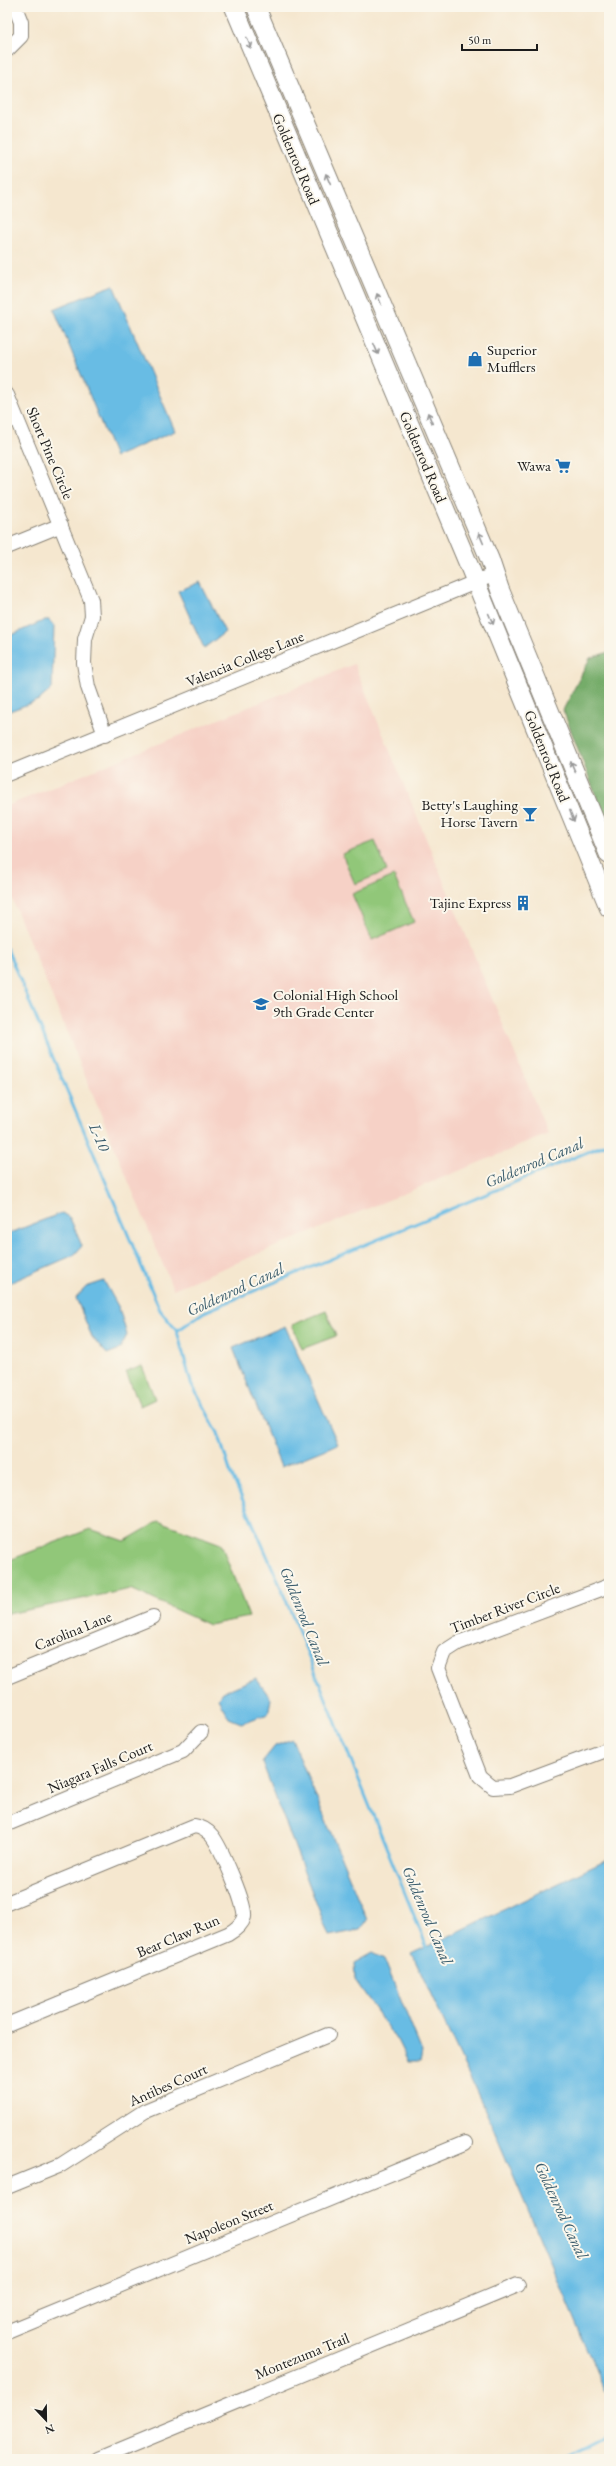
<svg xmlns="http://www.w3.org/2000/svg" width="616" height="2466" font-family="'EB Garamond',serif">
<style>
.built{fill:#f6d1c6}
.green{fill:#91c779;stroke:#56724a}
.forest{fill:#74ac69;stroke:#486442}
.water{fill:#68bce4;stroke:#426c80}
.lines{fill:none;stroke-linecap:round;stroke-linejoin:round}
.stream{stroke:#68bce4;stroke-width:3}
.minor-casing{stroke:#888276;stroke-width:16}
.major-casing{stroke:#888276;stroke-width:20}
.minor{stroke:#fff;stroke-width:14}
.major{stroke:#fff;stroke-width:18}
.oneway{stroke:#999}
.labels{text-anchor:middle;stroke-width:4;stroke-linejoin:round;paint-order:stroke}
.street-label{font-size:15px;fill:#1c1c1c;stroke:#fbf7ec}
.poi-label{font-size:15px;fill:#1c1c1c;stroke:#fbf7ec;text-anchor:end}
.water-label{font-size:16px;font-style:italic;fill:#3a5c6c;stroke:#fbf7ec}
</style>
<rect width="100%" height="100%" fill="#fbf7ec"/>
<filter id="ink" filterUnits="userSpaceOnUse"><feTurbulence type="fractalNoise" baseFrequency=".025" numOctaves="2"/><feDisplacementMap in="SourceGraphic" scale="8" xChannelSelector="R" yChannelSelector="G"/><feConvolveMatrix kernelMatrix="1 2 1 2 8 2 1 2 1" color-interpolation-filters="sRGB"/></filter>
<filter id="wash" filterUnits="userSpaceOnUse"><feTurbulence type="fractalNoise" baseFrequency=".012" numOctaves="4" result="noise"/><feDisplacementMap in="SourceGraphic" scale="16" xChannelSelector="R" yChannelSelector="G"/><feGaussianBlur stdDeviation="0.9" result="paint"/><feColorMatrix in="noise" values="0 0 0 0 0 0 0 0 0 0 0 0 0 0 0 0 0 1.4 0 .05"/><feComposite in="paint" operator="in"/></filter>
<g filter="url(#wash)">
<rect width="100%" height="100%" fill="#f5e7cf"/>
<!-- built -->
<path class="built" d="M354,664L548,1134L173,1289L7,887V806Z"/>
<!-- green -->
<g class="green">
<path d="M375,841L387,871L355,884L342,854Z"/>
<path d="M394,876L414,922L372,940L352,894Z"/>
<path d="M326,1311L336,1336L302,1349L292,1325Z"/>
<path d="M142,1366L155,1399L140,1406L126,1372Z"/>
<path d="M159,1521L221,1544L249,1617L209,1625L131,1589L7,1614V1561L90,1529L125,1541Z"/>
</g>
<!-- forest -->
<path class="forest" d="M609,652V830L563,710L590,658Z"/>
<!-- water -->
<g class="water">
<path d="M113,285L175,431L115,457L54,309Z"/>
<path d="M200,582L225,632L204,648L178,591Z"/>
<path d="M45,620H49L54,626L52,689L39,700L7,712V637Z"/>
<path d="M62,1213L70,1218L82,1246L74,1255L7,1284V1234Z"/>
<path d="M104,1281L119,1308L127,1335L120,1349L107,1354L92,1337L76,1298L86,1287Z"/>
<path d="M285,1326L338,1444L281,1467L233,1348Z"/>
<path d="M256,1678L271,1699L268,1714L241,1723L229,1718L218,1699L223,1692Z"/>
<path d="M292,1739L367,1920L360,1930L329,1936L262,1762L275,1746Z"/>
<path d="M609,1859V2395L605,2392L487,2114L412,1954Z"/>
<path d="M372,1953L384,1959L422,2052L420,2062H408L397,2040L355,1980L354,1963Z"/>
</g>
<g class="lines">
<!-- stream -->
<g class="stream">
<path d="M7,949L160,1310L177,1331L191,1383L218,1433L230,1471L279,1583L428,1950"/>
<path d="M177,1331L204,1312L609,1143"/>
<path d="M564,2459L609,2436"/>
</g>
</g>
</g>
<g filter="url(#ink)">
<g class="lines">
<defs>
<g id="minor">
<path d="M7,50L21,36V22L15,7"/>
<path d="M7,395L91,600L92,616L85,639L84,663L88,687L105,735"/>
<path d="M7,547L61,525"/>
<path d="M7,774L495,574"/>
<path d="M609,1586L458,1643L444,1652L438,1668L480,1776L493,1787L510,1786L609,1749"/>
<path d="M7,1677L153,1617"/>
<path d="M7,1824L183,1751L201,1732"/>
<path d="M7,1903L194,1826C202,1827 207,1830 212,1836C220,1846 247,1906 244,1917C242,1925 235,1930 228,1934L7,2025"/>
<path d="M7,2187L61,2165L145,2111L328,2035"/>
<path d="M7,2332L465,2143"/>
<path d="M98,2459L518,2285"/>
</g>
<g id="major">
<path d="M234,7L470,568L609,908"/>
<path d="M256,7L490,560L500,590L609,855"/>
</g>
</defs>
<!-- minor casing -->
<use href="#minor" class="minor-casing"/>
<!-- major casing -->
<use href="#major" class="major-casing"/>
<!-- minor -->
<use href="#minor" class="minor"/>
<!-- major -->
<use href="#major" class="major"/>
</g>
<!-- one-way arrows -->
<defs><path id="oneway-shaft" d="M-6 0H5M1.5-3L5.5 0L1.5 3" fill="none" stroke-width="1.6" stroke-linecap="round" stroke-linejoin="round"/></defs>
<g class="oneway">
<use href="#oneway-shaft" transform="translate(249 43) rotate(68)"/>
<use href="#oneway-shaft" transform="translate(328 179) rotate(-113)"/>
<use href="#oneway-shaft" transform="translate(379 299) rotate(-112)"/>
<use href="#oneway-shaft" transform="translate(376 349) rotate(67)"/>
<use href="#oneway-shaft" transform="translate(430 418) rotate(-113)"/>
<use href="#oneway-shaft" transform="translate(481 538) rotate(-113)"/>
<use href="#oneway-shaft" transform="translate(491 619) rotate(66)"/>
<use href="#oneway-shaft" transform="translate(573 767) rotate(-113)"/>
<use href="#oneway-shaft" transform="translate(572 816) rotate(68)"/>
</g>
</g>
<!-- icons -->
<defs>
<symbol id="shop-bare" viewBox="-9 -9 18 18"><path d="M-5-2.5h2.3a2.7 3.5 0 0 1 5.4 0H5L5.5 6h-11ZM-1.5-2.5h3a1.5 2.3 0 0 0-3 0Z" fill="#1f6fb2" stroke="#fbf7ec" stroke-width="2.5" paint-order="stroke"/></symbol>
<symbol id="supermarket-bare" viewBox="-9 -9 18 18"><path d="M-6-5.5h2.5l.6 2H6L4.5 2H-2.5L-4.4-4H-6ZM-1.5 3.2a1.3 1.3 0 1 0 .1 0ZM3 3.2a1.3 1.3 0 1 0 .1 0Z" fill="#1f6fb2" stroke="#fbf7ec" stroke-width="2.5" paint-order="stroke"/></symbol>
<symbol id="bar-bare" viewBox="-9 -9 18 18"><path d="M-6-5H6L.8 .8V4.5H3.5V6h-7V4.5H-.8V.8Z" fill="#1f6fb2" stroke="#fbf7ec" stroke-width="2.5" paint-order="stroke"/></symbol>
<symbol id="building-bare" viewBox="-9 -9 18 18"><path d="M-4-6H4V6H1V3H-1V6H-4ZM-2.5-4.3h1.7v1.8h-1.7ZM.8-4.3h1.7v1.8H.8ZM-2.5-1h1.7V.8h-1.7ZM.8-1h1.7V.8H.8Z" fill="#1f6fb2" stroke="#fbf7ec" stroke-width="2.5" paint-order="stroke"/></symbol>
<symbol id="school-bare" viewBox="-9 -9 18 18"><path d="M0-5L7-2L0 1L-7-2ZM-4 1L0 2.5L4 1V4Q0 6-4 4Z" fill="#1f6fb2" stroke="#fbf7ec" stroke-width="2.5" paint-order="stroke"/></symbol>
</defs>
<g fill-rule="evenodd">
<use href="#shop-bare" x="464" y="348" width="22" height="22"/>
<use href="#supermarket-bare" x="552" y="455" width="22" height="22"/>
<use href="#bar-bare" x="519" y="803" width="22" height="22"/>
<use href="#building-bare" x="512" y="892" width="22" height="22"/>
<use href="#school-bare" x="250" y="993" width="22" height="22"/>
</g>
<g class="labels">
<!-- street labels -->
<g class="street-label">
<text transform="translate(296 159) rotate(67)" y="5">Goldenrod Road</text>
<text transform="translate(50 453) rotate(67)" y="5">Short Pine Circle</text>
<text transform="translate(423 457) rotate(67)" y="5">Goldenrod Road</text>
<text transform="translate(245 659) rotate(-22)" y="5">Valencia College Lane</text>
<text transform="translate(547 756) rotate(68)" y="5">Goldenrod Road</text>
<text transform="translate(505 1608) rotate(-21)" y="5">Timber River Circle</text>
<text transform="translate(73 1631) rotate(-22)" y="5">Carolina Lane</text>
<text transform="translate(100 1767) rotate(-23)" y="5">Niagara Falls Court</text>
<text transform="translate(178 1936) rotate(-23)" y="5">Bear Claw Run</text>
<text transform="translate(168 2085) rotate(-24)" y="5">Antibes Court</text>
<text transform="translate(229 2222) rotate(-22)" y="5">Napoleon Street</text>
<text transform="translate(302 2356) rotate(-22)" y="5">Montezuma Trail</text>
</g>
<!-- poi labels -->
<g class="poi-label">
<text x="487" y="355" text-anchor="start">Superior<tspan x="487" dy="17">Mufflers</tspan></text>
<text x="551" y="471">Wawa</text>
<text x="518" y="810">Betty's Laughing<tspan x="518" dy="17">Horse Tavern</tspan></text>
<text x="511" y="908">Tajine Express</text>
<text x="273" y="1000" text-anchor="start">Colonial High School<tspan x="273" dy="17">9th Grade Center</tspan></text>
</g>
<!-- water labels -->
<g class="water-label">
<text transform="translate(100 1137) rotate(67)" y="6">L-10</text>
<text transform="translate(534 1162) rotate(-23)" y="6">Goldenrod Canal</text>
<text transform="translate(235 1289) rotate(-25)" y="6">Goldenrod Canal</text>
<text transform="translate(305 1616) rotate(68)" y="6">Goldenrod Canal</text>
<text transform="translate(428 1915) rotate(67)" y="6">Goldenrod Canal</text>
<text transform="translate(562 2210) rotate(65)" y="6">Goldenrod Canal</text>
</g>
</g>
<!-- margin -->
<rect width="616" height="2466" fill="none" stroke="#fbf7ec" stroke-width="24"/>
<!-- north arrow -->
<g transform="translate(46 2420) rotate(158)" stroke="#fbf7ec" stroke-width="3" paint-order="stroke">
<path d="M0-3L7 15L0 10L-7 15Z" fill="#1c1c1c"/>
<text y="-6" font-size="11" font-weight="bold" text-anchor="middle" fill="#1c1c1c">N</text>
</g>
<!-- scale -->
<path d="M462 44v6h75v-6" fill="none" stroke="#1c1c1c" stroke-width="2"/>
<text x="468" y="44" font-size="12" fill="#1c1c1c" stroke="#fbf7ec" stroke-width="3" paint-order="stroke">50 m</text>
</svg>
